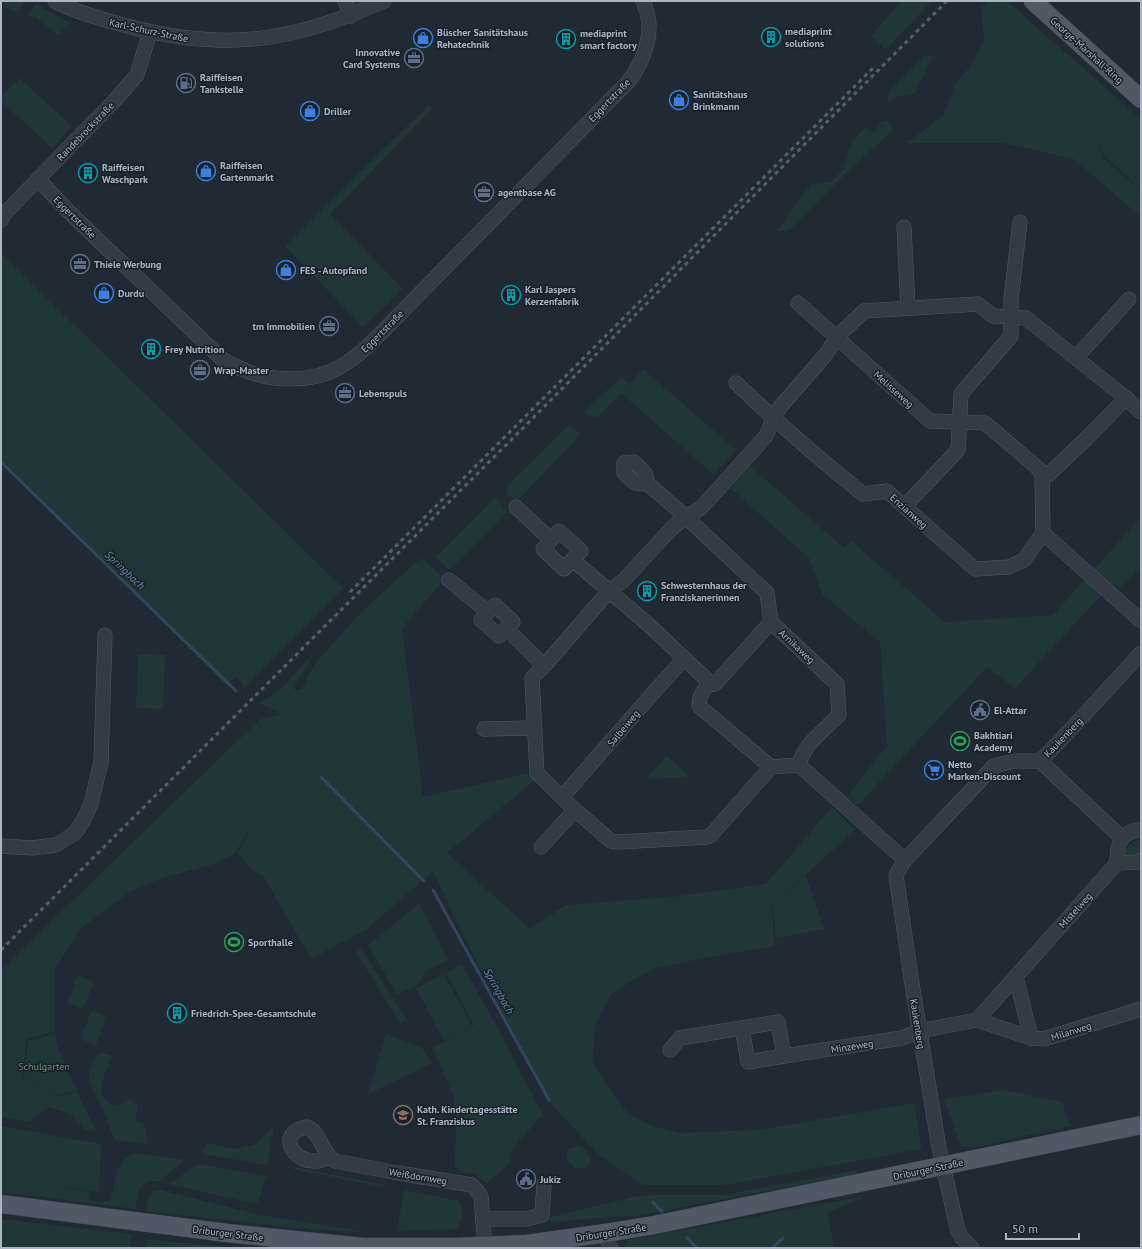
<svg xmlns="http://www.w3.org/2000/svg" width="1142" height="1249" font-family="'PT Sans',sans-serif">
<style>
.green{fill:#213737}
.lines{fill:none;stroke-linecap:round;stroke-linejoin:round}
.stream{stroke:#32465d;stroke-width:3}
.minor-casing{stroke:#505964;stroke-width:15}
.major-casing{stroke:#3c444f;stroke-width:19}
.minor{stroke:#323b46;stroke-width:14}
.major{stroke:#505a66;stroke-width:18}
.rail{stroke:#54606d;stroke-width:3;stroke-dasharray:4 4;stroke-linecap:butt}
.labels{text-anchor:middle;stroke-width:3;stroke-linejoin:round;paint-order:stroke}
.street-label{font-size:10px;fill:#acb6c3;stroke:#18202a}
.poi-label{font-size:10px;font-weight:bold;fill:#acb6c3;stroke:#18202a;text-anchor:start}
.park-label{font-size:10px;fill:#64936c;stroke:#18202a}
.water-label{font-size:11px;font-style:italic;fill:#6c89a8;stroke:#18202a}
</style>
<rect width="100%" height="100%" fill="#1f2a35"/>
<!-- green -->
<g class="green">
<path d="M4,1H26L19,10L15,12C9,10 4,7 4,1Z"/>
<path d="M902,1H932L885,50L871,36Z"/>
<path d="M988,1H1007L1141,119V190L1104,156L1097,142L1103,157L1141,191V217L1074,159L1004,143H907L944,115L955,84L974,62L984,38L981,8Z"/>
<path d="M36,4L70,23L58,35L35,17L33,18L28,14Z"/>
<path d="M925,55L933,57L914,94L898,96L888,102V93Z"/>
<path d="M19,78L72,126L52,148L1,101V97Z"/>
<path d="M429,105L432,109L330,214L403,289L363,327L285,246Z"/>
<path d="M882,121H889L893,130L844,175L793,226L787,231H777L811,184L831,182L843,170L852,141L866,127L875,132Z"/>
<path d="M1,253L343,588L244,688L238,677L225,684L1,461Z"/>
<path d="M643,369L736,450L714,475L621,393L597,418L589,416L585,411L619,379H623L629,384L622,393Z"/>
<path d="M569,425L581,434L516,502L506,493L508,485Z"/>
<path d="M750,466L844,548L851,541L945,622L1053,615L1141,517V568L1120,587L1113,583L1015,688L987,667L857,806L847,796L890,742L887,744L880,642L822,594L809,558L730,488Z"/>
<path d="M495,498L508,511L449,570L436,557Z"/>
<path d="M421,558L445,579L402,628L423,797L529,773L534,781L447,853L530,929L566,905L672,897L766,884L832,807L855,830L772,905L774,946L709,957L652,969L611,994L596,1023L592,1061L609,1088L628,1114L653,1126L679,1133L759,1130L914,1103L922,1149L725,1185H642L598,1154L551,1104L473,955L433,871L366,930L311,959L264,877L251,869L238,853L253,825L235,853L214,864L159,879L133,890L80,929L55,970V1031L27,1039L22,1076L57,1096L77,1092L97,1132L84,1129L70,1114L49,1107L28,1122L1,1117V970L258,721L262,734L258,720L281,714L260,703L280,690L314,653L293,689L301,690L314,665L363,610Z"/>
<path d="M138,654L165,655L163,709L136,708Z"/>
<path d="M667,756L690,777L646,779Z"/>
<path d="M1138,839L1141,841V856L1124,858C1123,849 1130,843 1138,839Z"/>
<path d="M806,875L824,929L776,938L772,905Z"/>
<path d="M419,904L448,960L425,971L419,984L397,995L368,945Z"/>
<path d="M361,948L406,1019L400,1023L356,952Z"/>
<path d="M462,964L500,1032L543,1115L513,1147L510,1163L487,1183L473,1174L458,1171L455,1166L456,1119L454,1098L433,1048L474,1025L446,973Z"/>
<path d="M444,974L472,1026L444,1041L416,988Z"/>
<path d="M77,975L94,982L83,1009L67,1003Z"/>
<path d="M91,1011L106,1016L96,1045L81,1039Z"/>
<path d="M55,1034L59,1051L77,1091L56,1095L23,1076L28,1041Z"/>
<path d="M386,1034L422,1048L432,1063L368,1094Z"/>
<path d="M103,1053L112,1056C108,1068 98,1084 103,1096C104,1100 109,1103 112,1105L122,1104L130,1099L138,1106L135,1121L144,1124L148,1144L115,1140C110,1132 109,1124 106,1116C99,1098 80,1080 94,1061C97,1057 98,1054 103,1053Z"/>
<path d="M1005,1090L1062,1102L1070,1126L972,1148L960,1145L944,1099Z"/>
<path d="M1,1126L101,1144L99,1192L56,1186L89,1192L88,1200L110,1202L118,1168L125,1159L135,1153L185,1160L159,1181H148L140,1188L135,1209L1,1192Z"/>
<path d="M274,1127L267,1165L203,1154L206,1143L236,1149L255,1144Z"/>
<path d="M578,1146C587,1148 591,1155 590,1164L587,1168H575L567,1160V1152L568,1149Z"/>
<path d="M198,1164L266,1176L259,1201L251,1203L169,1184Z"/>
<path d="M293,1167L385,1185L384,1187L293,1169Z"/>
<path d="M857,1170L858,1174L636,1216L598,1218L551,1222L550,1217L638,1196L659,1195H723Z"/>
<path d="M160,1190L260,1215L373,1233L299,1228L146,1211L149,1195L154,1191Z"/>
<path d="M404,1190L459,1201L463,1214L458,1229L397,1231Z"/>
<path d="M867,1196L828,1212L834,1248H625L628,1240Z"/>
<path d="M1,1219L131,1234L130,1248H14L1,1246Z"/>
<path d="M146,1239L239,1248H147Z"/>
</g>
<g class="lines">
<!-- stream -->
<g class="stream">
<path d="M1,462L236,691"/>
<path d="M321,777L424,881"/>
<path d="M433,890L549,1100"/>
<path d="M653,1202L662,1212"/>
<path d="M687,1238L697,1248"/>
<path d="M772,1248L783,1238"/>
</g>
<defs>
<g id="minor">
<path d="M55,1C78,13 102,19 127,26C225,52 292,42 384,1"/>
<path d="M345,1L351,16"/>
<path d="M38,179L68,211L222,359C229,363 235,366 242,369C270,382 313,383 340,367C354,359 365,349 376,338L628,82C639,68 649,47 649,28C650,19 646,9 643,1"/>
<path d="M1,220L5,213L115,100L137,75L150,32"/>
<path d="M904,227L908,308"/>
<path d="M1076,358L1129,299"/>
<path d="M736,383C777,422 819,459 863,494L887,491L975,569L1009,567L1024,560L1043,533L1042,476L1040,470L985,423L930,421L798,303"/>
<path d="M1042,476L1048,475L1088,437L1126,398"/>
<path d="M647,483C635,486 633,481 624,473V463L634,462C642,470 647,472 647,483L686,517L767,593L771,622L837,684L839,715C825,729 803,745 799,765L905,860"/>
<path d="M905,506L958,450L961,394L1011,336V299L1020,222"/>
<path d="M516,507L551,540"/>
<path d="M559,531L581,551L564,569L543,549Z"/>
<path d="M1043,533L1141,621"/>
<path d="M573,560L650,626L706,679L708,685"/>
<path d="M449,580L488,612"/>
<path d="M495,605L513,622L499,636L481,620Z"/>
<path d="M506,628L544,666"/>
<path d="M484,729L534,728"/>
<path d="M1040,761L1122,838"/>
<path d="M799,765L771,767L711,835L707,837L618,842L611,841L575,810L537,773L532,678L545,665L609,591L623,581L672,528L686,517L701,508L766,436L773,419L781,406L827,353L836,338L864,311L978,304L993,316L1026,318L1126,398L1141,412"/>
<path d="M771,767L699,706C699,697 702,692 708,685L715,684L771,622"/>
<path d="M562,797C603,751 642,704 684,659"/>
<path d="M1,846L32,848L56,845L75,833L83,821L91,804L101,762L105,635"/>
<path d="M541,847L575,810"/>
<path d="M1117,863L1139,862L1141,860"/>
<path d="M1016,977L1031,1038"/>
<path d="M977,1020L1031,1038L1044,1039L1141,1009"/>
<path d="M742,1028L748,1062L784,1056"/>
<path d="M670,1050L680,1038L778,1022L784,1056L902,1038L919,1031L977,1020L1117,863C1117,843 1120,833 1141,829"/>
<path d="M329,1157C326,1158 321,1161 317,1161C292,1163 276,1132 307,1127C323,1135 321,1153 335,1161L398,1173L472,1185L481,1196L485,1248"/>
<path d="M483,1219H526L542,1215L544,1185"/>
<path d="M606,1233L608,1243L611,1248"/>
<path d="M972,1248L961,1237L958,1231L939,1148L912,984L896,875L905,860L994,766L1015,761H1040L1059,742L1141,653"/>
</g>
<g id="major">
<path d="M1033,1L1141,99"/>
<path d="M1,1204L227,1233L363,1247H455L527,1244L606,1233L654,1225L1141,1125"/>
</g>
</defs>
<!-- minor casing -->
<use href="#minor" class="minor-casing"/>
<!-- major casing -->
<use href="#major" class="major-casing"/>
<!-- minor -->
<use href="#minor" class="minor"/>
<!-- major -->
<use href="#major" class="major"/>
<!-- rail -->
<g class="rail">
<path d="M350,592L873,68"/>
<path d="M1,950L531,420L947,1"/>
</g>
</g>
<!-- icons -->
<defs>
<symbol id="building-ring" viewBox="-11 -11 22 22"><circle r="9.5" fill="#18202a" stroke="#0f9aa8" stroke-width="1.5"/><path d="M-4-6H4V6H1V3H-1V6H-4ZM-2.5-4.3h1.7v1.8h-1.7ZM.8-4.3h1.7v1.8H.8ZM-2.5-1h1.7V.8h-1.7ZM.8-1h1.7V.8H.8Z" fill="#0f9aa8"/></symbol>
<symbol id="shop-ring" viewBox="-11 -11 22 22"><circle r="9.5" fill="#18202a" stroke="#3f7fe0" stroke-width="1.5"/><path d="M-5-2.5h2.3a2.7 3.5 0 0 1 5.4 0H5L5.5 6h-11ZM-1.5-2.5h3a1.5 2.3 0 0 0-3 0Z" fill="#3f7fe0"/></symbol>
<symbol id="office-ring" viewBox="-11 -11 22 22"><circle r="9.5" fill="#18202a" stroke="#5c6f8a" stroke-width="1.5"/><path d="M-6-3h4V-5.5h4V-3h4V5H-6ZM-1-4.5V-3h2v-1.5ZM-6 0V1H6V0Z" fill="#5c6f8a"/></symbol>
<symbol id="fuel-ring" viewBox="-11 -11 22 22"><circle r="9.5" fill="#18202a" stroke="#5c6f8a" stroke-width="1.5"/><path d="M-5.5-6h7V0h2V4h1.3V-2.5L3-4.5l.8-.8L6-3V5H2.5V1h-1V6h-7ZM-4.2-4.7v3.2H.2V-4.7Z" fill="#5c6f8a"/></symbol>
<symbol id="civic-ring" viewBox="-11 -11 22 22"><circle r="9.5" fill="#18202a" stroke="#5c6f8a" stroke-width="1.5"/><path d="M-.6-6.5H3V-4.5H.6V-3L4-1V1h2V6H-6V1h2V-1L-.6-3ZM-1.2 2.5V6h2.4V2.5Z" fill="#5c6f8a"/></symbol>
<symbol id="stadium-ring" viewBox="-11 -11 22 22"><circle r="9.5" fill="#18202a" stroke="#2e9e5b" stroke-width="1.5"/><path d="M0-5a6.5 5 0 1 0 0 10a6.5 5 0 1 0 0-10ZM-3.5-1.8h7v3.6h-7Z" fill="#2e9e5b"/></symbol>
<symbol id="supermarket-ring" viewBox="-11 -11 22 22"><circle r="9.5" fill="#18202a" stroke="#3f7fe0" stroke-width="1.5"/><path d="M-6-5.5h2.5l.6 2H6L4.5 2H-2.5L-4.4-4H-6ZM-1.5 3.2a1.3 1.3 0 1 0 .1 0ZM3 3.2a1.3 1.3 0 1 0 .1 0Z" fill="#3f7fe0"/></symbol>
<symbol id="school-ring" viewBox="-11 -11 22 22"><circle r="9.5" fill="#18202a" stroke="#8d6e63" stroke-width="1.5"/><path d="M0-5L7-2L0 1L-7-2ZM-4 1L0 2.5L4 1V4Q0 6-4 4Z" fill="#8d6e63"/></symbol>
</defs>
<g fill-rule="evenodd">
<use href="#building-ring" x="760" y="26" width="22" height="22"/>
<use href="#shop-ring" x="412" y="27" width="22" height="22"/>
<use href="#building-ring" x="555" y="28" width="22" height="22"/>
<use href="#office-ring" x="403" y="47" width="22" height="22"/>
<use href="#fuel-ring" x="175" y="72" width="22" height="22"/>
<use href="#shop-ring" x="668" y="89" width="22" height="22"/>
<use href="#shop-ring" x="299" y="100" width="22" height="22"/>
<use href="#shop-ring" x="195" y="160" width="22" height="22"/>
<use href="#building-ring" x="77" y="162" width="22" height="22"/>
<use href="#office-ring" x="473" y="181" width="22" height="22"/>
<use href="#office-ring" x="69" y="253" width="22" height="22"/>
<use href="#shop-ring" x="275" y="259" width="22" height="22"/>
<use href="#shop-ring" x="93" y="282" width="22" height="22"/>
<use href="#building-ring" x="500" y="284" width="22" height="22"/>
<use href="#office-ring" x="318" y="315" width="22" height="22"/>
<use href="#building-ring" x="140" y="338" width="22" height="22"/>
<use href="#office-ring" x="189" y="359" width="22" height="22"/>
<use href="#office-ring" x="334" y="382" width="22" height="22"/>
<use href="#building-ring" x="636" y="580" width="22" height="22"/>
<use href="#civic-ring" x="969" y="699" width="22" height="22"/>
<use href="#stadium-ring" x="949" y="730" width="22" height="22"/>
<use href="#supermarket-ring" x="923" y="759" width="22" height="22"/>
<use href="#stadium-ring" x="223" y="931" width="22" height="22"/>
<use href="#building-ring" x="166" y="1002" width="22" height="22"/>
<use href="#school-ring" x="392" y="1104" width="22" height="22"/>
<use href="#civic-ring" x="515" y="1168" width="22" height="22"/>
</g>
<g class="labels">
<!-- street labels -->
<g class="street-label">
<text transform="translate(149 30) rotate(12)" y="4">Karl-Schurz-Straße</text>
<text transform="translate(1087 50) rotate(42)" y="4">George-Marshall-Ring</text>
<text transform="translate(609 100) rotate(-46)" y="4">Eggertstraße</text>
<text transform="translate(85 131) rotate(-46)" y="4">Randebrockstraße</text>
<text transform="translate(75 217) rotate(45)" y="4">Eggertstraße</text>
<text transform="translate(382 331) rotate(-45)" y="4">Eggertstraße</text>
<text transform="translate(894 389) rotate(42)" y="4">Melisseweg</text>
<text transform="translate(909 511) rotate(42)" y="4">Enzianweg</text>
<text transform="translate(797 646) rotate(43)" y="4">Arnikaweg</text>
<text transform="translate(623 728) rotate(-50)" y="4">Salbeiweg</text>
<text transform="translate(1063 737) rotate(-46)" y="4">Kaukenberg</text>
<text transform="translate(1075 910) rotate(-48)" y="4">Mistelweg</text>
<text transform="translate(918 1024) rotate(81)" y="4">Kaukenberg</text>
<text transform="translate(1071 1031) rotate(-17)" y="4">Milanweg</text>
<text transform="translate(852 1046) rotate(-9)" y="4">Minzeweg</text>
<text transform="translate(928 1169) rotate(-12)" y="4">Driburger Straße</text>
<text transform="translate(418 1176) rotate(9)" y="4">Weißdornweg</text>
<text transform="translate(611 1232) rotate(-9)" y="4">Driburger Straße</text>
<text transform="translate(228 1233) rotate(7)" y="4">Driburger Straße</text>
</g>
<!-- poi labels -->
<g class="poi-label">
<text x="785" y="35">mediaprint<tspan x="785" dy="12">solutions</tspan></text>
<text x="437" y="36">Büscher Sanitätshaus<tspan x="437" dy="12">Rehatechnik</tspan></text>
<text x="580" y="37">mediaprint<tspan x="580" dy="12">smart factory</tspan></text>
<text x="400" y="56" text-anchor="end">Innovative<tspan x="400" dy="12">Card Systems</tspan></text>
<text x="200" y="81">Raiffeisen<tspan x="200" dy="12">Tankstelle</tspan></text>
<text x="693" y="98">Sanitätshaus<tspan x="693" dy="12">Brinkmann</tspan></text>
<text x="324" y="115">Driller</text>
<text x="220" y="169">Raiffeisen<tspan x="220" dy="12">Gartenmarkt</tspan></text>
<text x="102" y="171">Raiffeisen<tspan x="102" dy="12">Waschpark</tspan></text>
<text x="498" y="196">agentbase AG</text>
<text x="94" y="268">Thiele Werbung</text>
<text x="300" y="274">FES - Autopfand</text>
<text x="525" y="293">Karl Jaspers<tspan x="525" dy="12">Kerzenfabrik</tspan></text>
<text x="118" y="297">Durdu</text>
<text x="315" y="330" text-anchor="end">tm Immobilien</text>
<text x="165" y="353">Frey Nutrition</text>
<text x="214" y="374">Wrap-Master</text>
<text x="359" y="397">Lebenspuls</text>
<text x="661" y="589">Schwesternhaus der<tspan x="661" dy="12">Franziskanerinnen</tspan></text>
<text x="994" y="714">El-Attar</text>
<text x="974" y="739">Bakhtiari<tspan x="974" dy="12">Academy</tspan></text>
<text x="948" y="768">Netto<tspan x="948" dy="12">Marken-Discount</tspan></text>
<text x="248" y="946">Sporthalle</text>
<text x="191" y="1017">Friedrich-Spee-Gesamtschule</text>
<text x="417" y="1113">Kath. Kindertagesstätte<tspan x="417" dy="12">St. Franziskus</tspan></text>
<text x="540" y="1183">Jukiz</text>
</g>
<!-- park labels -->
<g class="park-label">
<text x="44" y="1070">Schulgarten</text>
</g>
<!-- water labels -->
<g class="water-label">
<text transform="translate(125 570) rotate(44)" y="4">Springbach</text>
<text transform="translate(499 991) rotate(61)" y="4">Springbach</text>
</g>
</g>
<!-- border -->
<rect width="1142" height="1249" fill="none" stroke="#acb6c3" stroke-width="4"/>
<!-- scale -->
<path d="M1006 1233v6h73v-6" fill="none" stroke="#acb6c3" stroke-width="2"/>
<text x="1012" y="1233" font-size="12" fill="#acb6c3" stroke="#18202a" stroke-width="3" paint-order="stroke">50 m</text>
</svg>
